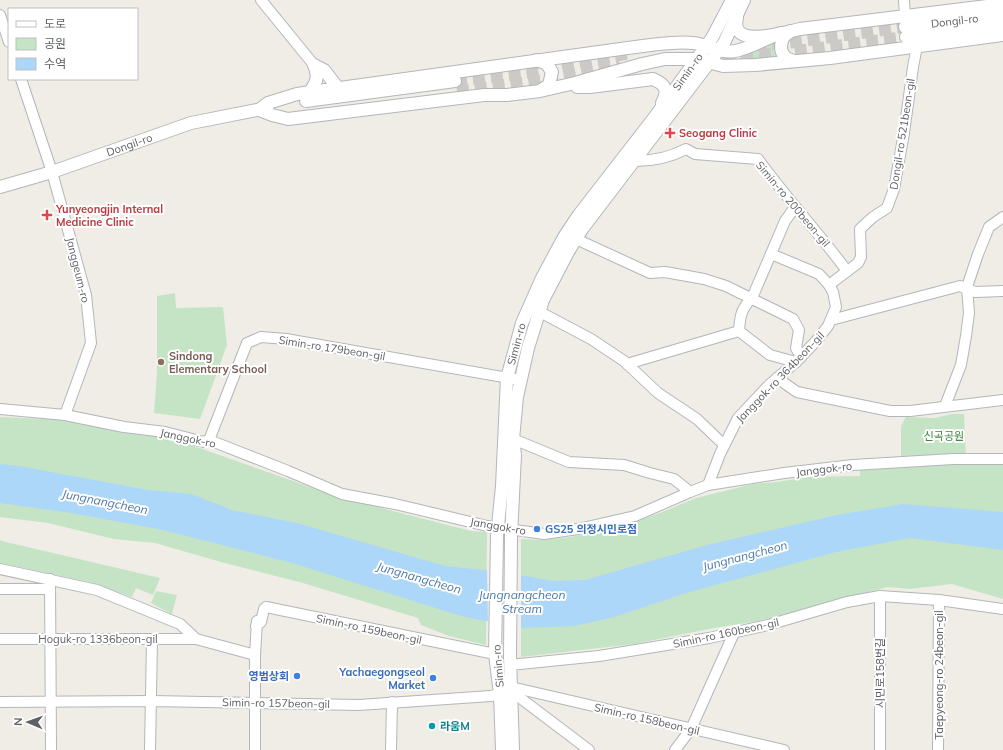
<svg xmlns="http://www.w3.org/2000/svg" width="1003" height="750" font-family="Mulish,'Noto Sans KR',sans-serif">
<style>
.green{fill:#c5e4c5}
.water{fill:#acd7f9}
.pier{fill:#efede6}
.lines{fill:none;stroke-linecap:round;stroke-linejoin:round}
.tertiary-tunnel{stroke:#cbcac6;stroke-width:12;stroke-dasharray:12 6;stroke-linecap:butt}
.minor-casing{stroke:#b3b6ba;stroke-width:12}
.tertiary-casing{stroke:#b3b6ba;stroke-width:14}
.minor{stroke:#fff;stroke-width:10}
.tertiary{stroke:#fff;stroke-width:12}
.health-dot{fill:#e0444e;stroke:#fff;stroke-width:1.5}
.education-dot{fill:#8d6e63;stroke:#fff;stroke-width:1.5}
.shop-dot{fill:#3f7fe0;stroke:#fff;stroke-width:1.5}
.culture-dot{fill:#0f9aa8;stroke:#fff;stroke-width:1.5}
.labels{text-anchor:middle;stroke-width:4;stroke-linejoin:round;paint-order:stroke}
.street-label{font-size:11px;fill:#5e6165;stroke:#fff}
.health-label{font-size:11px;font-weight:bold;fill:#be3a42;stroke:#fff;text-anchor:start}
.education-label{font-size:11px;font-weight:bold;fill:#785e54;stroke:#fff;text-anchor:start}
.park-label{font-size:11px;fill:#3d8540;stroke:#fff}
.shop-label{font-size:11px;font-weight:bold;fill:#366cbe;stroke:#fff;text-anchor:end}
.culture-label{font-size:11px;font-weight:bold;fill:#0d838f;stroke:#fff;text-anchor:start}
.water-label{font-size:12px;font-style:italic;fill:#4a78aa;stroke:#fff}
</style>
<rect width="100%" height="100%" fill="#efede6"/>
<!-- green -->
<g class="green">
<path d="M777,39L779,58L742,60L740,59V56Z"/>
<path d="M175,293L176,308L223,307L227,345L200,419L154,413L157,372V296Z"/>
<path d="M952,414H964L966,457L901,456V426L906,417L935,418Z"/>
<path d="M0,417L66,420L87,425L166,436L338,497L471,531L487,532L486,645L449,636L421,625L418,618L303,583L221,562L155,543L114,539L48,523L0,517Z"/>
<path d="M957,463H1003V599L952,584L910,589L888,587L759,621L714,628L634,644L521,657V539L541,540L571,537L614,528L660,513L696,498L753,484L777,482L809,477L860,476V469Z"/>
<path d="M0,540L6,542L160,578L153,595L136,588L132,597L89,582L0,563Z"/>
<path d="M156,591L177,595L172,614L151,603Z"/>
</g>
<!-- water -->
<path class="water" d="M0,464L19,466L148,490L191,494L232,510L297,523L445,566L503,572L553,581L585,580L707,545L837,515L903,504L1003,512V550L910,538L836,552L686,593L614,617L574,626L520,628L461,616L292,563L163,530L71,513L0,503Z"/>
<!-- pier -->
<path class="pier" d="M487,568L521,573V630L488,623Z"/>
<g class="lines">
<!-- tertiary-tunnel -->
<g class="tertiary-tunnel">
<path d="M754,45L788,43L905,27"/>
<path d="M723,56L772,54L906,37"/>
<path d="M455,81L543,71L630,53"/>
<path d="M457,91L561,78L620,65"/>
</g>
<defs>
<g id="minor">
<path d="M261,0L314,65"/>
<path d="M904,0L905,16"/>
<path d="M0,15L9,42"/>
<path d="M21,79L52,172L86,295L91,343L65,415"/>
<path d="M635,161C654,161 669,158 686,149L695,154L758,159C786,198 819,233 847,271"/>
<path d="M576,239L650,273L665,272L704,279L726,286L793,319L799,330L796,348L801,357"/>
<path d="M829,285L858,263L861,257L860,229L873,217L887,208L894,189L904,133L913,67L917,46"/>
<path d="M540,312L591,339L624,361L658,393L697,419L724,445"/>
<path d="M831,320L960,286L975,292L1003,291"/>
<path d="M739,331C740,316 741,309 752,298L785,221L795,207"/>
<path d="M627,364L739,331L770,355L796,362"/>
<path d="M777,378L797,392L890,411H910L1003,400"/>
<path d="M945,406L961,365L966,336L969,313L967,287L978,254L989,227L1003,217"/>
<path d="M0,409L65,415L124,427L165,432L204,442L209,440L288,471L342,494L395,504L487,526L544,534L578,529L635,516L690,492L708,485L784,473L853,465L953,459H1003"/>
<path d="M513,439L569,462L624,465L650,473L674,479L690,492"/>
<path d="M209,440L247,343L261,337L286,339L520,380"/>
<path d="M708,485L720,454L738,418L770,384L796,362L817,340L828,326L836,307L833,292L829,285L819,274L771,254"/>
<path d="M0,569L97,590L180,624L196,639L255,655"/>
<path d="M50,579L51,750"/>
<path d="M0,589H50"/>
<path d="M256,626L261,622L264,609L266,607L495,654"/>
<path d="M0,639H196"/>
<path d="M510,665L599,656L709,638L768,625L847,602L880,596L939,600L1003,609"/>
<path d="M511,687L784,750"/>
<path d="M511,691L589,750"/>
<path d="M0,702L152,701L359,705L491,696L500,694"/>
<path d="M150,750L152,639"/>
<path d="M255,750V655L257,621"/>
<path d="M391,750L392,702"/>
<path d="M675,750L691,729L734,633"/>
<path d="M880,750V596"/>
<path d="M938,750L939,600"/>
</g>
<g id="tertiary">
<path d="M737,18C729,50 785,32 800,29L1003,4"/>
<path id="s1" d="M905,27L1003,15"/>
<path d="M791,31L784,36C778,48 781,59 795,61"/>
<path d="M906,37L1003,25"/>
<path d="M537,60L547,64L552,72L549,85L541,90"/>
<path d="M314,65L324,70L338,88"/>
<path d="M577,87H590L653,79C667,85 668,91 662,103"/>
<path d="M310,92C317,81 319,77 314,65"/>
<path d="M306,101L455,81"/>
<path d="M259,110L272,115L288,119L484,95H507L540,91L575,83L642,64L665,59H697L723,66L755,65L830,58L1003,35"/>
<path d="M259,110L268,103L297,94L635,47C654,45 674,41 693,43C708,44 720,54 735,51C751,48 766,38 781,33"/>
<path id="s2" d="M0,187L52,172L191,123L267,108"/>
<path id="s3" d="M502,750L500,694L495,654L497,536L502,486L507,378L522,323L542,278L564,237L578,216L654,118L712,38L732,0"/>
<path d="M513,750L510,657L511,536L515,455L513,439L517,397L528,348L543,300L568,252L582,229L724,43L744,0"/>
</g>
</defs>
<!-- minor casing -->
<use href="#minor" class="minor-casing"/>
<!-- tertiary casing -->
<use href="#tertiary" class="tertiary-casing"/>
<!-- minor -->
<use href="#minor" class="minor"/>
<!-- tertiary -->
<use href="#tertiary" class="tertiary"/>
</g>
<!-- markers -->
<g class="health-dot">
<path d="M668 127h4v4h4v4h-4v4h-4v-4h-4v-4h4z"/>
<path d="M45 209h4v4h4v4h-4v4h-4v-4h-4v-4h4z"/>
</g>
<circle class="education-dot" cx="161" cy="362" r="4"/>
<g class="shop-dot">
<circle cx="537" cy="529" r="4"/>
<circle cx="297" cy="676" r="4"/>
<circle cx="433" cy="678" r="4"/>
</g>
<circle class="culture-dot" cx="432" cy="726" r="4"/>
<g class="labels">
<!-- street labels -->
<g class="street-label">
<text dy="4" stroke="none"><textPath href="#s1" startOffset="50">Dongil-ro</textPath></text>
<text dy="4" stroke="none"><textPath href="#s3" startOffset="732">Simin-ro</textPath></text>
<text transform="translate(902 134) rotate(-81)" y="4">Dongil-ro 521beon-gil</text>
<text dy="4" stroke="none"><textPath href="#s2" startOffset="136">Dongil-ro</textPath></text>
<text transform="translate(793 204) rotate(50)" y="4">Simin-ro 200beon-gil</text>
<text transform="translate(78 270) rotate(76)" y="4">Janggeum-ro</text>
<text dy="4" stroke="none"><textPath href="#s3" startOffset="408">Simin-ro</textPath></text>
<text transform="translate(332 348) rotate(9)" y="4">Simin-ro 179beon-gil</text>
<text transform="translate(780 377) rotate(-46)" y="4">Janggok-ro 364beon-gil</text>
<text transform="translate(188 438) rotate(12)" y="4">Janggok-ro</text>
<text transform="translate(824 469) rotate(-7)" y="4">Janggok-ro</text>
<text transform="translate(498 526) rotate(10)" y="4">Janggok-ro</text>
<text transform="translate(369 629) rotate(12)" y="4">Simin-ro 159beon-gil</text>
<text transform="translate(726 633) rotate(-12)" y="4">Simin-ro 160beon-gil</text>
<text x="98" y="643">Hoguk-ro 1336beon-gil</text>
<text transform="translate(498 666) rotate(-95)" y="4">Simin-ro</text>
<text transform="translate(880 673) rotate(-90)" y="4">시민로158번길</text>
<text transform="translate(939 675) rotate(-90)" y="4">Taepyeong-ro 24beon-gil</text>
<text transform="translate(276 703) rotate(1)" y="4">Simin-ro 157beon-gil</text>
<text transform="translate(647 719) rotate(13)" y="4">Simin-ro 158beon-gil</text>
</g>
<!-- health labels -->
<g class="health-label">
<text x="679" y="137">Seogang Clinic</text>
<text x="56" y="213">Yunyeongjin Internal<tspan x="56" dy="13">Medicine Clinic</tspan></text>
</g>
<!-- education labels -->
<g class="education-label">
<text x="169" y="360">Sindong<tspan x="169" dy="13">Elementary School</tspan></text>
</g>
<!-- park labels -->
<g class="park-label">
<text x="944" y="440">신곡공원</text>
</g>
<!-- shop labels -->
<g class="shop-label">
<text x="545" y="533" text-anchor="start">GS25 의정시민로점</text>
<text x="425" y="676">Yachaegongseol<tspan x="425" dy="13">Market</tspan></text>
<text x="289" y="680">영범상회</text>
</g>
<!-- culture labels -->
<g class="culture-label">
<text x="440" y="730">라움M</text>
</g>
<!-- water labels -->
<g class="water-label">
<text transform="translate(105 502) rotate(11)" y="4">Jungnangcheon</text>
<text transform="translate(745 556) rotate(-15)" y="4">Jungnangcheon</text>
<text transform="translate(419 578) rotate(16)" y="4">Jungnangcheon</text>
<text x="522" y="599">Jungnangcheon<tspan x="522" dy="14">Stream</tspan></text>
</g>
</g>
<!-- legend -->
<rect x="8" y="8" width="130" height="72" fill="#ffffff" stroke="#bfc0c1"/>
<rect x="16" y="21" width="20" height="6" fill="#ffffff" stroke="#bfc0c1"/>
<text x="44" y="28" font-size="12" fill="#5e6165">도로</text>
<rect x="16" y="38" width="20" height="12" fill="#c5e4c5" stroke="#bfc0c1"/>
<text x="44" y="48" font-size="12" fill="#5e6165">공원</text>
<rect x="16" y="58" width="20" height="12" fill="#acd7f9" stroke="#bfc0c1"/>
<text x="44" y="68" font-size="12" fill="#5e6165">수역</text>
<!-- north arrow -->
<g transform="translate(28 722) rotate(272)" stroke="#ffffff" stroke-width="3" paint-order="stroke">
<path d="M0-3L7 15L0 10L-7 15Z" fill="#5e6165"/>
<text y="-6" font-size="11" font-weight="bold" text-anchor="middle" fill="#5e6165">N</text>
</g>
</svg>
